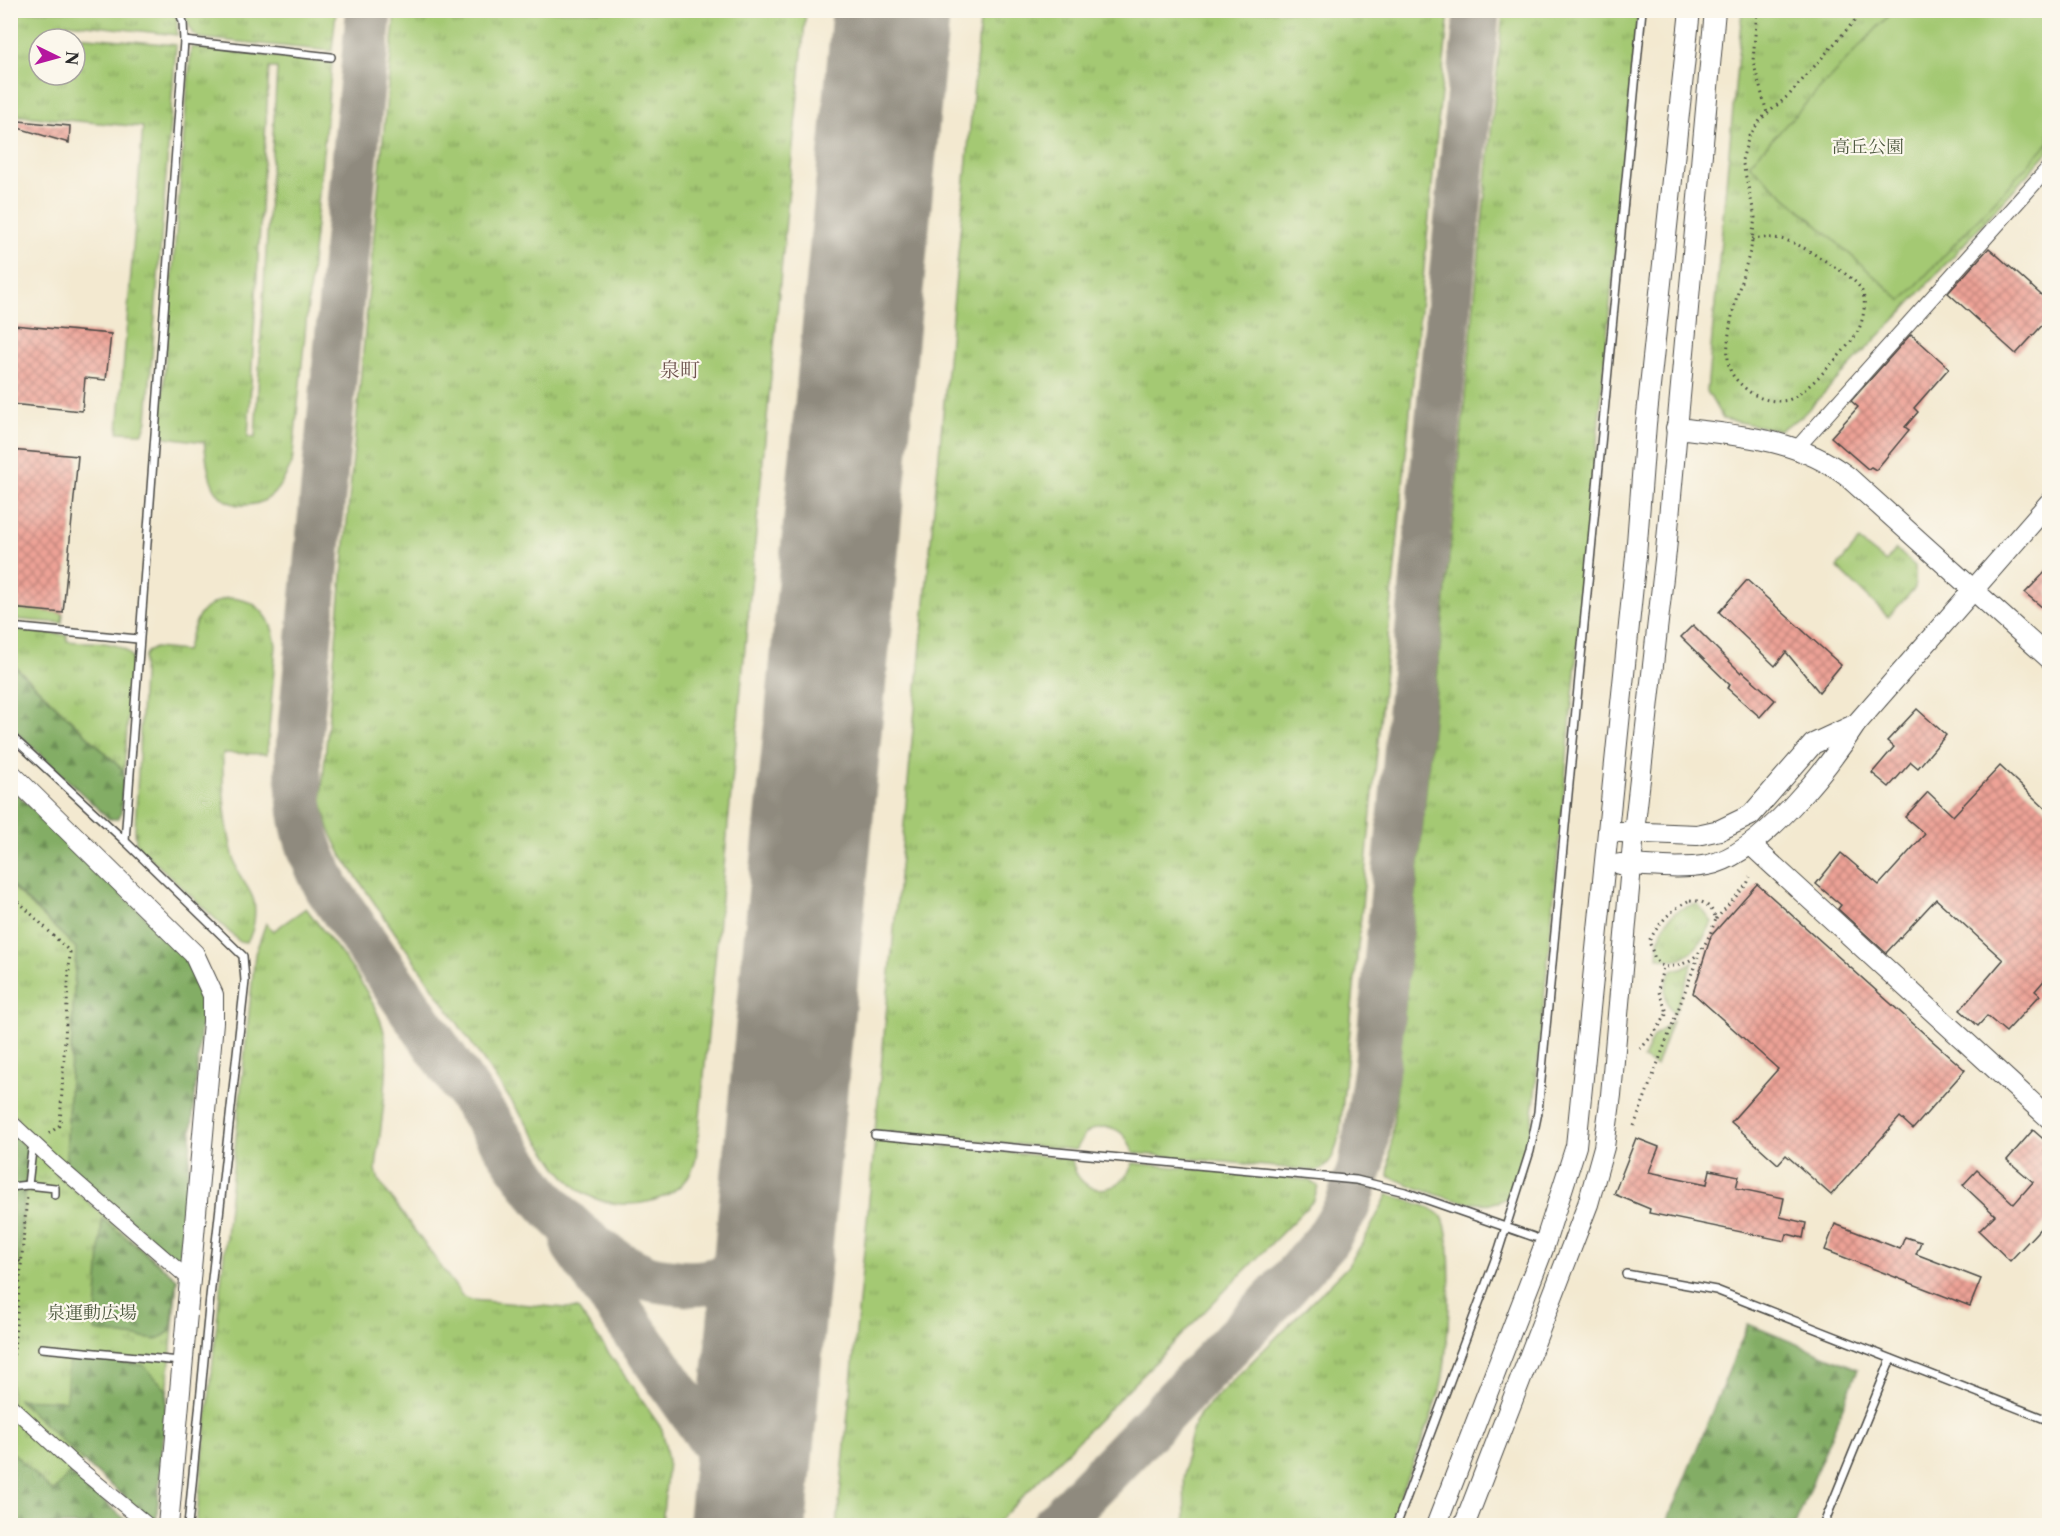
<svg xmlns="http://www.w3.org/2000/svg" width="2060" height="1536" font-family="'Libre Caslon Text','Noto Serif JP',serif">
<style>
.grass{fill:url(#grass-tufts);stroke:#687a4f;stroke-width:1.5;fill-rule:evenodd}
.forest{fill:url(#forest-firs);stroke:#576c48;stroke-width:1.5}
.pitch{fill:#a4c973;stroke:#687a4f;stroke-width:1.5}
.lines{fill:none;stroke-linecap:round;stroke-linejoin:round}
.taxiway{stroke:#8f8a7e;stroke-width:46}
.runway{stroke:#8f8a7e;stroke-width:118}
.building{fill:url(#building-cross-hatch)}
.lane-casing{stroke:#494844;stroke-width:10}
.street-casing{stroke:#494844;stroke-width:16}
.secondary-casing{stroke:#494844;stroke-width:22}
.path{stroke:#494844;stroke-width:3;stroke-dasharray:1.5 4.5;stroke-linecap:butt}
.lane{stroke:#fff;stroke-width:7}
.street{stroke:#fff;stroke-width:14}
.secondary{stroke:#fff;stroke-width:20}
.labels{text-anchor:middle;stroke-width:4.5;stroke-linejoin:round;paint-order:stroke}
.park-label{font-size:18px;fill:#4f5a41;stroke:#fbf7ec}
.neighbourhood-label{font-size:20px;fill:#6f5550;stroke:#fbf7ec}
</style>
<defs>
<pattern id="grass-tufts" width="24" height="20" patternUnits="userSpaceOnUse" patternTransform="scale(1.5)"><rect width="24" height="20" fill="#a4c973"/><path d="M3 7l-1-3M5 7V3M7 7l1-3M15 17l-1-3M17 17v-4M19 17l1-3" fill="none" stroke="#86a35f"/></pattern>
<pattern id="forest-firs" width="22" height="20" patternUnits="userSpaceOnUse" patternTransform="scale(1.5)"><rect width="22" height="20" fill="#83ad65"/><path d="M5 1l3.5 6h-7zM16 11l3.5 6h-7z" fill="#6b8d53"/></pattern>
<pattern id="building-cross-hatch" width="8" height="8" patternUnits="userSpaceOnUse" patternTransform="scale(1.5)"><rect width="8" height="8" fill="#eda296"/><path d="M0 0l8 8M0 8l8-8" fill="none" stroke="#c0847b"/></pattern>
</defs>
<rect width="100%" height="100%" fill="#fbf7ec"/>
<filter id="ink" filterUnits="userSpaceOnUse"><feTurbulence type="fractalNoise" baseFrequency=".0167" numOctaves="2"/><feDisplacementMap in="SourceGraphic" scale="12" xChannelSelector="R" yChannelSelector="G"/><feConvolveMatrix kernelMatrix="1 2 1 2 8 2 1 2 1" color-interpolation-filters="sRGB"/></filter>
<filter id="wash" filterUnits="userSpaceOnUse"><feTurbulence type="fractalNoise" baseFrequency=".008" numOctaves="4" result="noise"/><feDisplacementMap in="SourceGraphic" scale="24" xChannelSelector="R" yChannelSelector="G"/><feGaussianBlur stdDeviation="1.35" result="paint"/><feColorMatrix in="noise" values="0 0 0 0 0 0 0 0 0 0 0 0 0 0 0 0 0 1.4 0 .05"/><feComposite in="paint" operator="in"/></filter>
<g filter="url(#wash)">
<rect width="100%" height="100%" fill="#f3e9d0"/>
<!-- grass -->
<g class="grass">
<path d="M19,11H170L177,19V35L68,23L66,35L176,45L147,420L143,433L118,432L143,127L11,115V31H17ZM39,39H75V75H39Z"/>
<path d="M184,11H336L332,51L199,38L192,33Z"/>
<path d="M395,11H806L696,1159C685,1205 620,1215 584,1193C574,1187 565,1176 557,1167L342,856L329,829L321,799Z"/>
<path d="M981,11H1449L1340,1132C1336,1148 1334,1164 1317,1171L1133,1153C1126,1128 1106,1120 1085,1134L1076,1150L875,1131Z"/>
<path d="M1503,11H1638L1534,1105C1531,1126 1526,1173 1514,1190C1493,1223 1415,1187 1388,1176Z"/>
<path d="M1742,11H2049V151L1903,311L1801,417L1779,430L1723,419L1707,391Z"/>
<path d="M191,47L332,63L292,464C287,473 282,484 275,492C261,508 230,511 217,492C207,478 207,458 204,442L166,437L160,429ZM269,68H277L255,438L248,437Z"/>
<path d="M1859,541L1886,562L1896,549L1915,566V588L1888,617L1837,567Z"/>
<path d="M227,598C258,598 272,616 276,645L267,754L223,753C222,794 225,830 237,869C241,880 252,891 254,902C256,914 254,934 246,942L239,941L141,849L136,842L135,830L144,657L147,652L155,648L186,651C196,621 195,608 227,598Z"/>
<path d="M11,608L63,613L62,623L11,619Z"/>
<path d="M10,629L67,635V641C85,643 124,638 132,658L124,771L11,662Z"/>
<path d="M10,885L76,948L66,1163L56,1174L177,1279L156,1524L83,1461L53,1492L11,1451L10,1126L18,1118L10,1111Z"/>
<path d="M1698,904L1712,922C1702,944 1684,968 1658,957C1657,929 1669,908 1698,904Z"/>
<path d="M306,908C333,945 369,983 383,1028C393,1062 379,1133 376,1170L379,1181L463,1297L471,1300L578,1309L662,1429L668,1461L662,1525H196L255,954L266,923L273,931Z"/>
<path d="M1693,962L1674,1015C1663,1000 1662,984 1673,970L1682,968Z"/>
<path d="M1672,1021L1656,1066L1643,1059L1653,1036Z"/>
<path d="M875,1138L1072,1159C1077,1198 1121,1198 1133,1163L1308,1180L1318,1186L1314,1200L995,1525L837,1526Z"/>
<path d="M1388,1194C1400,1198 1436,1207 1442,1217C1456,1241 1448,1362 1440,1390C1430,1425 1414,1459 1401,1493V1505L1393,1525L1185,1526C1185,1484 1179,1449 1201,1412L1347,1267L1363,1242Z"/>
</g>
<!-- forest -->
<g class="forest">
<path d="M10,662L124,771L121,814L118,819H109L11,727Z"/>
<path d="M10,787L178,948L197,981L202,1014L180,1264L66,1163L76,948L11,885Z"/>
<path d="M11,1133L28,1149L11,1354Z"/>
<path d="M102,1219L177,1279L171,1331L157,1340L95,1331Z"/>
<path d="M1748,1324L1858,1369L1795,1525H1669L1666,1524Z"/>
<path d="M69,1357L143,1365L167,1390L156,1524L83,1461L18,1399L66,1401Z"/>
<path d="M11,1451L53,1492L70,1473L132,1525H11Z"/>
</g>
<!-- pitch -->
<path class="pitch" d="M1893,11H2050L2049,142L1902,301L1749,164Z"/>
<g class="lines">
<!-- taxiway -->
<g class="taxiway">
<path d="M369,10L298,755C298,811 302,839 328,889L536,1190C566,1226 602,1259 646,1277C655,1280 665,1281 673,1282C734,1291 765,1255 779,1200"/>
<path d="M574,1245L725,1460L747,1526"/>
<path d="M1054,1526L1279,1294L1326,1241L1347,1207L1362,1163L1377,1065L1477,10"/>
</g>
<!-- runway -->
<path class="runway" d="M747,1526L891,10"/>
</g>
<g id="blocks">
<!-- building -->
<g class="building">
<path d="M19,121L70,126L69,143L18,128Z"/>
<path d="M1989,248L2049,302V318L2016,354L1948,293Z"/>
<path d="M13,325L111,334L106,380L85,378L82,411L10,404Z"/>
<path d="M1911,334L1949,368L1914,408L1918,412L1905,427L1909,430L1876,470L1871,467L1868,469L1831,437L1858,407L1851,401Z"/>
<path d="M10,450L78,456L63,613L10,608Z"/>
<path d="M2049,568V613L2025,593Z"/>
<path d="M1747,580L1841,665L1819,692L1786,652L1775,666L1719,612Z"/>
<path d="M1693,625L1741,673L1742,671L1775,700L1760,717L1727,688L1730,685L1681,637Z"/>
<path d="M1917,709L1946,735L1918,768L1911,762L1889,787L1872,773L1894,747L1887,741Z"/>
<path d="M2000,766L2049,812V975L2035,991L2040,995L2006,1032L1987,1016L1978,1026L1960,1010L2003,960L1936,899L1886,953L1838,909L1841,905L1816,884L1841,853L1879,885L1925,834L1905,817L1928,792L1953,816Z"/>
<path d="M1757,884L1965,1070L1913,1129L1900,1117L1831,1195L1786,1155L1778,1164L1731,1122L1778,1069L1693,993L1711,936Z"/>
<path d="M2033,1130L2049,1144L2044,1151L2049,1156V1219L2010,1261L1979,1231L1995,1215L1963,1185L1977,1170L2014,1204L2033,1182L2007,1160Z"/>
<path d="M1636,1138L1659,1147L1649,1172L1707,1184L1710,1170L1739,1176L1736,1188L1784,1198L1780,1217L1806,1223L1803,1238L1787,1234L1785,1241L1649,1213L1650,1209L1614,1194Z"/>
<path d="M1835,1224L1900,1249L1905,1237L1921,1242L1916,1254L1981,1279L1970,1306L1825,1250Z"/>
</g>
</g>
</g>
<g filter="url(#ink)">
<use href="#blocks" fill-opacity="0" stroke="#494844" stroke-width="1.5"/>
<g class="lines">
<defs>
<g id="lane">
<path d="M184,41L331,57"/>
<path d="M10,627L138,639"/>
<path d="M10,735L125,841L243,956L245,981L210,1297L188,1526"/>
<path d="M125,841L184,41L183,22L179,10"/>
<path d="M875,1135L1356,1180L1405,1192L1534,1237"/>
<path d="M36,1146L32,1150L28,1185L55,1188V1195"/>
<path d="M10,1187L28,1185"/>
<path d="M1626,1274L1716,1290L2050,1421"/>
<path d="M42,1348L180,1361"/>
<path d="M1396,1526L1499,1249L1530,1151L1538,1112L1642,10"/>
<path d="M1823,1526L1891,1359"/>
<path d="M2044,1526L2050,1512"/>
</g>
<g id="street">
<path d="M1797,448L2050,166"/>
<path d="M10,1121L56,1164L190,1280"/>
<path d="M10,1405L75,1465L149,1526"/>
</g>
<g id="secondary">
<path d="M1676,428C1737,435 1798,438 1848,477L2050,659"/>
<path d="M10,773L194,954L213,995V1022L168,1526"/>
<path d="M1620,832L1697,835L1720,830L1751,815L1813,744L1856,724"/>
<path d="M1751,845L2050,1119"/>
<path d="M1620,864C1648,866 1680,870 1708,865C1760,855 1828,768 1856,724L2050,502"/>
<path d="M1436,1526L1543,1249L1576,1146L1636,556L1646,424L1690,10"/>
<path d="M1464,1526L1588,1204L1604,1147L1611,1095L1634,832L1666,551L1715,10"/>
</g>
</defs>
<!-- lane casing -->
<use href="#lane" class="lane-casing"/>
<!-- street casing -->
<use href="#street" class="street-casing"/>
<!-- secondary casing -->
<use href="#secondary" class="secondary-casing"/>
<!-- path -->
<g class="path">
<path d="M1757,10L1753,61L1767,113"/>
<path d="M1752,239C1786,234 1799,245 1827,262C1839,270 1855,278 1862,291C1867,302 1863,321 1858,331C1852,344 1803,397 1788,400C1774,403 1757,399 1746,389C1736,380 1729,374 1728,359C1725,327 1742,280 1751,248L1755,217L1742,160L1749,136L1761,119L1790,94L1864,10"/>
<path d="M10,893L70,952L60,1125L46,1136"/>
<path d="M1690,900C1704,901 1711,905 1716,919C1705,948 1697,966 1663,967L1655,959L1649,941C1660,922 1670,910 1690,900Z"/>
<path d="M1716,919L1747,884L1750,877"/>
<path d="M1640,1049C1649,1040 1663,1023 1667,1012L1658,990L1663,967"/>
<path d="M1634,1126L1698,957"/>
<path d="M10,1253L21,1262"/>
<path d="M11,1385L27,1196"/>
</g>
<!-- lane -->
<use href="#lane" class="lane"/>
<!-- street -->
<use href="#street" class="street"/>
<!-- secondary -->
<use href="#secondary" class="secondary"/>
</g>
</g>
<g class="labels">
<!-- park labels -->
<g class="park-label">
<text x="1868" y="153">高丘公園</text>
<text x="92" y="1319">泉運動広場</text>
</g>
<!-- neighbourhood labels -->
<g class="neighbourhood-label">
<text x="680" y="377">泉町</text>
</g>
</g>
<!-- margin -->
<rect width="2060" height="1536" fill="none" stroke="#fbf7ec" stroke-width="36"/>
<!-- north arrow -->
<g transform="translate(57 57) rotate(95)"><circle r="28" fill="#fbf7ec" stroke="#a8a59f" stroke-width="1.5"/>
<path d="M0-4.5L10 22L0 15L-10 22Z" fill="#b5179e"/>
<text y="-9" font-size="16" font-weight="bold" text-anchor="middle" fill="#2b2b2b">N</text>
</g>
</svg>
